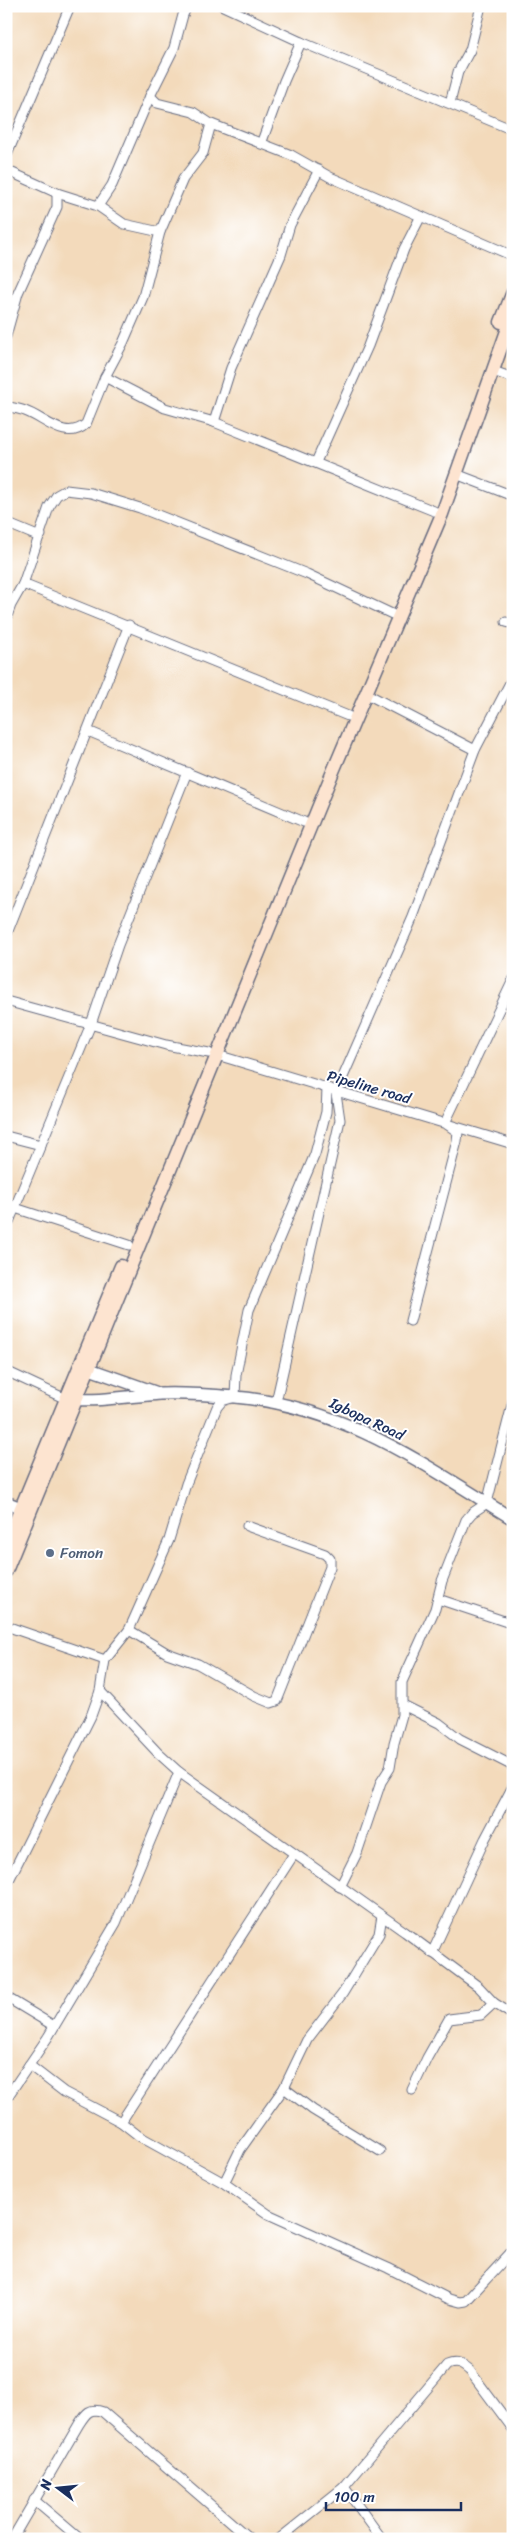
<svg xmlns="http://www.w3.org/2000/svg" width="519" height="2545" font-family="Sriracha,sans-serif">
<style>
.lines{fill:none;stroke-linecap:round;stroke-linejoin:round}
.minor-casing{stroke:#676b7f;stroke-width:11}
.tertiary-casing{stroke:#676b7f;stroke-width:14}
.secondary-casing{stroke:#676b7f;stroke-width:15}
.minor{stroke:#fff;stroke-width:9}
.tertiary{stroke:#fff;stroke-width:11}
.secondary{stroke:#fde4d0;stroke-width:12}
.service-dot{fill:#5c6f8a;stroke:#fff;stroke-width:2}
.labels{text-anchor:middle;stroke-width:4;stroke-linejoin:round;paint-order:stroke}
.street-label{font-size:15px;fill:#1b2f5e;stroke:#fff}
.service-label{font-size:15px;fill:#4e5e75;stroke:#fff;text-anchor:start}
</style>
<rect width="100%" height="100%" fill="#fff"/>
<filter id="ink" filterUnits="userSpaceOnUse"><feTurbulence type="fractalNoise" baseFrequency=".02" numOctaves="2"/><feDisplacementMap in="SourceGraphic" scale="10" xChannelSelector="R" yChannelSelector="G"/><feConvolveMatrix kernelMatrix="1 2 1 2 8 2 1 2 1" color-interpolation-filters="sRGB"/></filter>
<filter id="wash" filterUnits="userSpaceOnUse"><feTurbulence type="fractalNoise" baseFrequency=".0096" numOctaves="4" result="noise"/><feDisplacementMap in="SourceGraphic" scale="20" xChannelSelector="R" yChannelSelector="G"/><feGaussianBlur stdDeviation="1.12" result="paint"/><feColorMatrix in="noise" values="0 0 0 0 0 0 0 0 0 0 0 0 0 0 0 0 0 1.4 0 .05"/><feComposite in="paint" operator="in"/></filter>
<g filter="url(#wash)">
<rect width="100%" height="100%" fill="#f3dabb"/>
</g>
<g filter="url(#ink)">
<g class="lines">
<defs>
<g id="minor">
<path d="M223,6L301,42L513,130"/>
<path d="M150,96L157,103L193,112L211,124L291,155L330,177L513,256"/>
<path d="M450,103L458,72L470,50L481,6"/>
<path d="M261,144L284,81L301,42"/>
<path d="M6,157L70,6"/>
<path d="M6,170L57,193L98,206L124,224L160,232"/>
<path d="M98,206L112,185L150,96L174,48L183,15L187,6"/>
<path d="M6,336L18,293L57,207V193"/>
<path d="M493,371L513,378"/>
<path d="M105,377L165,408L214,422L434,511"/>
<path d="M6,406C13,408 19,409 25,411C45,418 65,442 86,424L105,377L123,343L143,297L160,232L183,179L203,153L211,124"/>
<path d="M214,422L231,368L281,255L290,225L319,170"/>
<path d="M316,462L368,346L404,249L421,216"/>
<path d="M456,474L513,496"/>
<path d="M6,523L35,535H41"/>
<path d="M23,584L49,507L57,495L66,490L91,493L140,508L307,574L392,614"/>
<path d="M6,619L11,605L23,584L348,716"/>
<path d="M506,622L513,624"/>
<path d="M367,694L475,750"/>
<path d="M88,731L304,822"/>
<path d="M6,936L129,625"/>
<path d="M6,1001L166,1045L209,1053"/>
<path d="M217,1055L513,1144"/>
<path d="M6,1136L41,1145"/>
<path d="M15,1208L129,1245"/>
<path d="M6,1229L91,1024L118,945L187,772"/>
<path d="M410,1321L457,1141L458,1132L445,1123L513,980"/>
<path d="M6,1371L66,1399"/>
<path d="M276,1402L340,1120L336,1093L413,917L475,750L513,677"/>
<path d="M438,1599L513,1624"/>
<path d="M6,1626L105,1660"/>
<path d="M129,1630L167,1653L198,1664L254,1696L271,1703L277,1701L330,1567V1559L325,1554L247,1526"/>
<path d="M100,1691L158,1753L179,1772L405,1932L479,1987L494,2003L513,2015"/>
<path d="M403,1705L439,1723L460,1739L513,1766"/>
<path d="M6,1886L91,1716L100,1691L105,1660L129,1630L169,1540L186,1484L217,1407L222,1401L235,1397L236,1375L249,1310L315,1154L326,1112L327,1089"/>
<path d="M340,1887L357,1853L381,1782L390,1768L394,1743L402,1715V1682L435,1609L442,1581L466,1520L472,1513L487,1503L513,1401"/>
<path d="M432,1953L485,1839L513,1786"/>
<path d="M6,1997L54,2026"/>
<path d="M29,2065L64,2092L121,2122L139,2136L224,2183L268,2214L388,2268L449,2299L460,2302L466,2301L513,2250"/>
<path d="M284,2088L313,2110L380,2151"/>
<path d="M412,2090L427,2058L449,2019L481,2015L494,2003"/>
<path d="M6,2099L48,2037L116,1923L179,1772"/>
<path d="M121,2122L294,1854"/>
<path d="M224,2183L240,2150L284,2088L307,2040L343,1993L379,1934L382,1916"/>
<path d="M344,2487L382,2539"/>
<path d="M34,2500L80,2539"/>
<path d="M12,2539L79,2424C86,2413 90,2407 103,2412L250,2539"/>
<path d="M279,2539L344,2487L447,2365C457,2361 462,2364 470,2371L513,2429"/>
</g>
<g id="tertiary">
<path d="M81,1366L155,1392"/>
<path d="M69,1399C99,1402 130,1396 160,1394C184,1393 211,1395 235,1397C344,1406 423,1464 513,1519"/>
<path d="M6,1502L21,1508"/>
</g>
<g id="secondary">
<path d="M501,322L513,292"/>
<path d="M6,1544L121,1266"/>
<path d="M6,1571L334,769L442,514L513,314"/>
</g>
</defs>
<!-- minor casing -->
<use href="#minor" class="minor-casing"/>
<!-- tertiary casing -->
<use href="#tertiary" class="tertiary-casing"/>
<!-- secondary casing -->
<use href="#secondary" class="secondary-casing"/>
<!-- minor -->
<use href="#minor" class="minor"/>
<!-- tertiary -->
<use href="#tertiary" class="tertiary"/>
<!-- secondary -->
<use href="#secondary" class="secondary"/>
</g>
</g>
<!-- markers -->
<circle class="service-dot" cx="50" cy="1553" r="5"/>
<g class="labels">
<!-- street labels -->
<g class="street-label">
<text transform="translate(369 1087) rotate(16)" y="5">Pipeline road</text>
<text transform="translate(367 1419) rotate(25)" y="5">Igbopa Road</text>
</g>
<!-- service labels -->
<g class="service-label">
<text x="60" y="1558">Fomon</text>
</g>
</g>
<!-- margin -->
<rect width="519" height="2545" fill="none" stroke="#fff" stroke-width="25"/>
<!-- north arrow -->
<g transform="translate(58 2488) rotate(286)" stroke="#ffffff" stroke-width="4" paint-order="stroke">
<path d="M0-4L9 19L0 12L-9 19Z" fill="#1b2f5e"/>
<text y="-8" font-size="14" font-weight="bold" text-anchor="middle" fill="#1b2f5e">N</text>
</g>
<!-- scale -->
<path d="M326 2502v8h135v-8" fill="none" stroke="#1b2f5e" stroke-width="2.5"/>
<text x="334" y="2502" font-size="15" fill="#1b2f5e" stroke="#ffffff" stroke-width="4" paint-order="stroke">100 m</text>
</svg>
